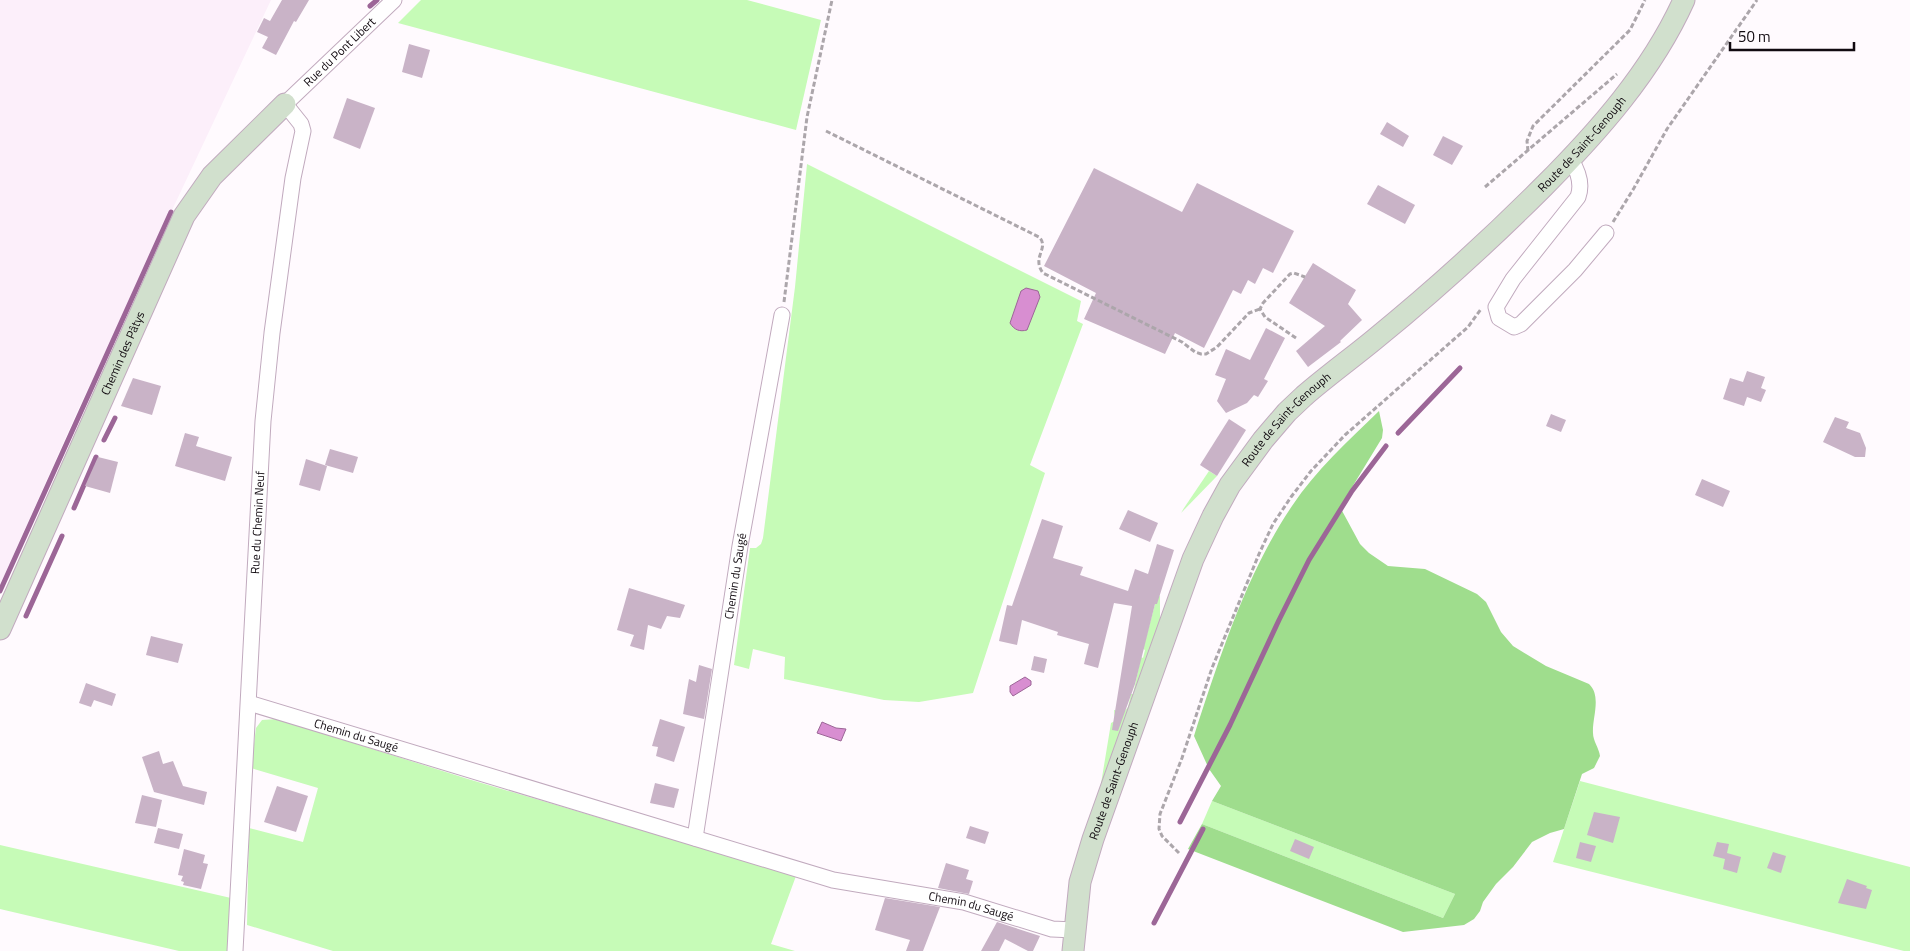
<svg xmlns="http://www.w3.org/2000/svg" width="1910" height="951" font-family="'Titillium Web',sans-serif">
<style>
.built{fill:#fceffa}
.green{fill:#c6fbb7}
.forest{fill:#9fdd8d}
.water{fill:#d88ed1;stroke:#9c6697}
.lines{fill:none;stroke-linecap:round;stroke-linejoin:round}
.stream{stroke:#9c6697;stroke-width:5}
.building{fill:#c9b3c7}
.street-casing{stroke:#c1aabe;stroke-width:17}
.secondary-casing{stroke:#c1aabe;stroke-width:23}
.path{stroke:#aca6ab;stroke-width:3;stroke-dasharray:5 2.5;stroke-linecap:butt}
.street{stroke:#fff;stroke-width:15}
.secondary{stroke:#d1e0cd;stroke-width:21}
.labels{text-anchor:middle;stroke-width:4.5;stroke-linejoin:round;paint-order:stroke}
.street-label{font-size:12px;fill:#110a10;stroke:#fffafe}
</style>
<rect width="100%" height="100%" fill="#fffafe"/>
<!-- built -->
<path class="built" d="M0,0H271L77,412L0,585Z"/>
<!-- green -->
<g class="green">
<path d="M421,0H747L821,20L796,130L398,23Z"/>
<path d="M807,164L1081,301L1077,321L1083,324L1030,465L1045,473L973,693L919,702L884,700L784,679L785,657L753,649L749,669L734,665L750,548H756L761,544L763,538L795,287Z"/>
<path d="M1209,471L1217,476L1181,513L1184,508Z"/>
<path d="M1160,595V622L1097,808L1111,723L1115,721L1114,710L1124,712L1128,707L1131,694H1133L1141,657L1143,658L1145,650L1143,649L1155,604Z"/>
<path d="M277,719L468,779L796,876L771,944L795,951H333L247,925L249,828L303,842L318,788L251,768L256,728L262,720Z"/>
<path d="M1580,781L1910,867V951H1904L1553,862Z"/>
<path d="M1212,801L1455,894L1443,918L1202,824Z"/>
<path d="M0,845L231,898L227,951H179L0,909Z"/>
</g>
<!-- forest -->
<path class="forest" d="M1379,411L1383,430L1382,438L1340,507L1360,544L1369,553L1388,566L1425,569L1477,594L1486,602L1501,632L1513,646L1546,666L1589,684C1602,696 1592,718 1593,733C1593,741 1599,748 1600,756L1594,768L1582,774L1564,829L1550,833L1532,842L1513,867L1496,884L1483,902L1480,911L1474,919L1464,925L1403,932L1188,849L1202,824L1443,918L1455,894L1212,801L1221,786L1209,769L1194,736C1219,659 1246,574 1292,506C1316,470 1348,441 1379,411Z"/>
<!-- water -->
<g class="water">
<path d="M1026,288L1038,291L1040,297L1027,330C1020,332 1014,330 1010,323L1021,291Z"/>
<path d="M1025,677L1031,681V685L1013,696L1010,692V686Z"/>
<path d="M822,722L836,728L846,729L841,741L817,733Z"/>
</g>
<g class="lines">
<!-- stream -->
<g class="stream">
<path d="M370,6L377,0"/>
<path d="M1398,433L1460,368"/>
<path d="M104,440L115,418"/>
<path d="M74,508L96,457"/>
<path d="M0,591L171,212"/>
<path d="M26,616L62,536"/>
<path d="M1180,822L1230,725L1279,620L1309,560L1352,491L1386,446"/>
<path d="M1154,923L1203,829"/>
</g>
</g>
<!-- building -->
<g class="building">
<path d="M282,0H309L296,22L294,21L276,55L262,48L268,37L257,32L264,18L270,21Z"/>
<path d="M409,44L430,50L422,78L402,72Z"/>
<path d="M347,98L375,108L360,149L333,138Z"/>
<path d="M1387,122L1409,136L1403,147L1380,134Z"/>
<path d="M1443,136L1463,146L1452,165L1433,155Z"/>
<path d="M1094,168L1182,212L1197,183L1294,231L1273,273L1263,268L1255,284L1248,280L1241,294L1233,290L1204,348L1175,333L1165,354L1084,319L1096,293L1044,266Z"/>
<path d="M1378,185L1415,205L1405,224L1367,204Z"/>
<path d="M1313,263L1356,290L1348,304L1362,320L1340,341L1341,342L1308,367L1296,351L1325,326L1289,303Z"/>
<path d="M1266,328L1285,338L1264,379L1268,381L1258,397L1254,395L1247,403L1226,413L1217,401L1226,379L1215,375L1226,349L1250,360Z"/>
<path d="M1747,371L1765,377L1761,388L1766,390L1761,402L1747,397L1744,406L1723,399L1730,378L1743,382Z"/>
<path d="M133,378L161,386L152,415L121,406Z"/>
<path d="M1551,414L1566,420L1561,432L1546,426Z"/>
<path d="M1835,417L1849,422L1846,428L1860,433L1866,448L1865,457H1855L1823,442Z"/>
<path d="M1229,419L1246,430L1217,476L1200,465Z"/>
<path d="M185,433L199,437L196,446L232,457L225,481L175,466Z"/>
<path d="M330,449L358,457L353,473L325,465Z"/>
<path d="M98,457L118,462L110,493L85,486Z"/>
<path d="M306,459L327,466L320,491L299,485Z"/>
<path d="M1702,479L1730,491L1723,507L1695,495Z"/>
<path d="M1128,510L1158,523L1150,542L1119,529Z"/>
<path d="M1042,519L1063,526L1053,558L1083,567L1080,575L1128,591L1135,569L1148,574L1157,544L1174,550L1157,604H1155L1135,684L1118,731L1112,730L1132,606L1114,603L1098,668L1084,664L1089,644L1057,635L1058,632L1022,620L1017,645L999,641L1007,605L1012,606Z"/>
<path d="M629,588L685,605L680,618L667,616L661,629L648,625L644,650L630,646L634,635L617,630Z"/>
<path d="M151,636L183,644L178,663L146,655Z"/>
<path d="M1034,656L1047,659L1044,673L1031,670Z"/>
<path d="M699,665L712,669L704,719L683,714L689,679L696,682Z"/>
<path d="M86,683L116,694L112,706L94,700L91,707L79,703Z"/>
<path d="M660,719L685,727L674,762L656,756L658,747L652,746Z"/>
<path d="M159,751L163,764L173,761L183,786L207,792L204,805L154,792L142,757Z"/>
<path d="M655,783L679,789L674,808L650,803Z"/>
<path d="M277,786L308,796L296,832L264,822Z"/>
<path d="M142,795L162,800L156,827L135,823Z"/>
<path d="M1594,812L1620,817L1613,843L1587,835Z"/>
<path d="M970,826L989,832L985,844L966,838Z"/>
<path d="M158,828L183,834L179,849L154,843Z"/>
<path d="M1295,839L1314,847L1309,859L1290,851Z"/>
<path d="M1580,842L1596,846L1591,862L1576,858Z"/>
<path d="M1717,842L1729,844L1727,853L1741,857L1737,873L1723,869L1725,859L1713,856Z"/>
<path d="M184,849L205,855L203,863L208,864L201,889L183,885L184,882L181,881L183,876L178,875Z"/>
<path d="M1773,852L1786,856L1781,873L1767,868Z"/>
<path d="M946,863L969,870L966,879L973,881L969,894L938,888Z"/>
<path d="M1847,879L1867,886L1866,888L1872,890L1866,909L1838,903Z"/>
<path d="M885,898L940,907L923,951H906L910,940L875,930Z"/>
<path d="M997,922L1040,936L1033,951H1028L1005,939L999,951H981Z"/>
</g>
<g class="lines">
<defs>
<g id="street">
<path d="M1571,160C1578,171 1583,183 1578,197L1513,279L1496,307L1499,318L1514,327L1521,324L1575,270L1606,233"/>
<path id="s1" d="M249,703L833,880L964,902L1052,929L1074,930"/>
<path id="s2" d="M695,838L740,546L782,315"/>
<path id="s3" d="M235,951L263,421L272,333L293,178L303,131L301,124L285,104L394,0"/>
</g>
<g id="secondary">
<path id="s4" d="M0,629L184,216L212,176L285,104"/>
<path id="s5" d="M1073,951L1080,882L1093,839L1193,559L1213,516L1230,485L1263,440L1287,412L1304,396C1327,376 1352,358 1375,339C1434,291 1490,240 1543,187C1598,132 1652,71 1684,0"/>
</g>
</defs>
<!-- street casing -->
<use href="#street" class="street-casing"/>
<!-- secondary casing -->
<use href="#secondary" class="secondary-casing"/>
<!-- path -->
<g class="path">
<path d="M826,131L1039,237C1050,248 1031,257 1043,273L1182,342L1195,352L1201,354H1206L1217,347L1249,313L1260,309"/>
<path d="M1528,151L1527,141L1533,126L1630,30L1645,0"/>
<path d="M1485,187L1617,74"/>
<path d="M1613,222L1634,188L1667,129L1757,0"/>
<path d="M784,302L807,117L832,0"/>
<path d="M1296,338L1265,317L1260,309L1263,303L1290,274L1294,273L1305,277"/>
<path d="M1179,853L1162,836L1159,829L1160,814L1182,758L1212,668L1259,554L1273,524L1291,497L1311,471L1345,435L1468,327L1481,309"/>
</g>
<!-- street -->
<use href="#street" class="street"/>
<!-- secondary -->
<use href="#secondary" class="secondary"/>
</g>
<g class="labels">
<!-- street labels -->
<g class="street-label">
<text dy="4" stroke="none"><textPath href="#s3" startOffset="932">Rue du Pont Libert</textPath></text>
<text dy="4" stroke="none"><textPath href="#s5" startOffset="986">Route de Saint-Genouph</textPath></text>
<text dy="4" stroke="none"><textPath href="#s4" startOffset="302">Chemin des Pâtys</textPath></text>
<text dy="4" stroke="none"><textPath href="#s5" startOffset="581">Route de Saint-Genouph</textPath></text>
<text dy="4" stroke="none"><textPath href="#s3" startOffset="429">Rue du Chemin Neuf</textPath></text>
<text dy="4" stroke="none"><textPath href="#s2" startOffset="265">Chemin du Saugé</textPath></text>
<text dy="4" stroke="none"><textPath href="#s1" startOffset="112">Chemin du Saugé</textPath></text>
<text dy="4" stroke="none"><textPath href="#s5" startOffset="176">Route de Saint-Genouph</textPath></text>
<text dy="4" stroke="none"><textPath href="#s1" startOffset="751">Chemin du Saugé</textPath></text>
</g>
</g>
<!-- scale -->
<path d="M1730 42v8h124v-8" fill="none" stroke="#110a10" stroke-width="2.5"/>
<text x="1738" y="42" font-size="15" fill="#110a10" stroke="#fffafe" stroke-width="4" paint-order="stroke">50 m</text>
</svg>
